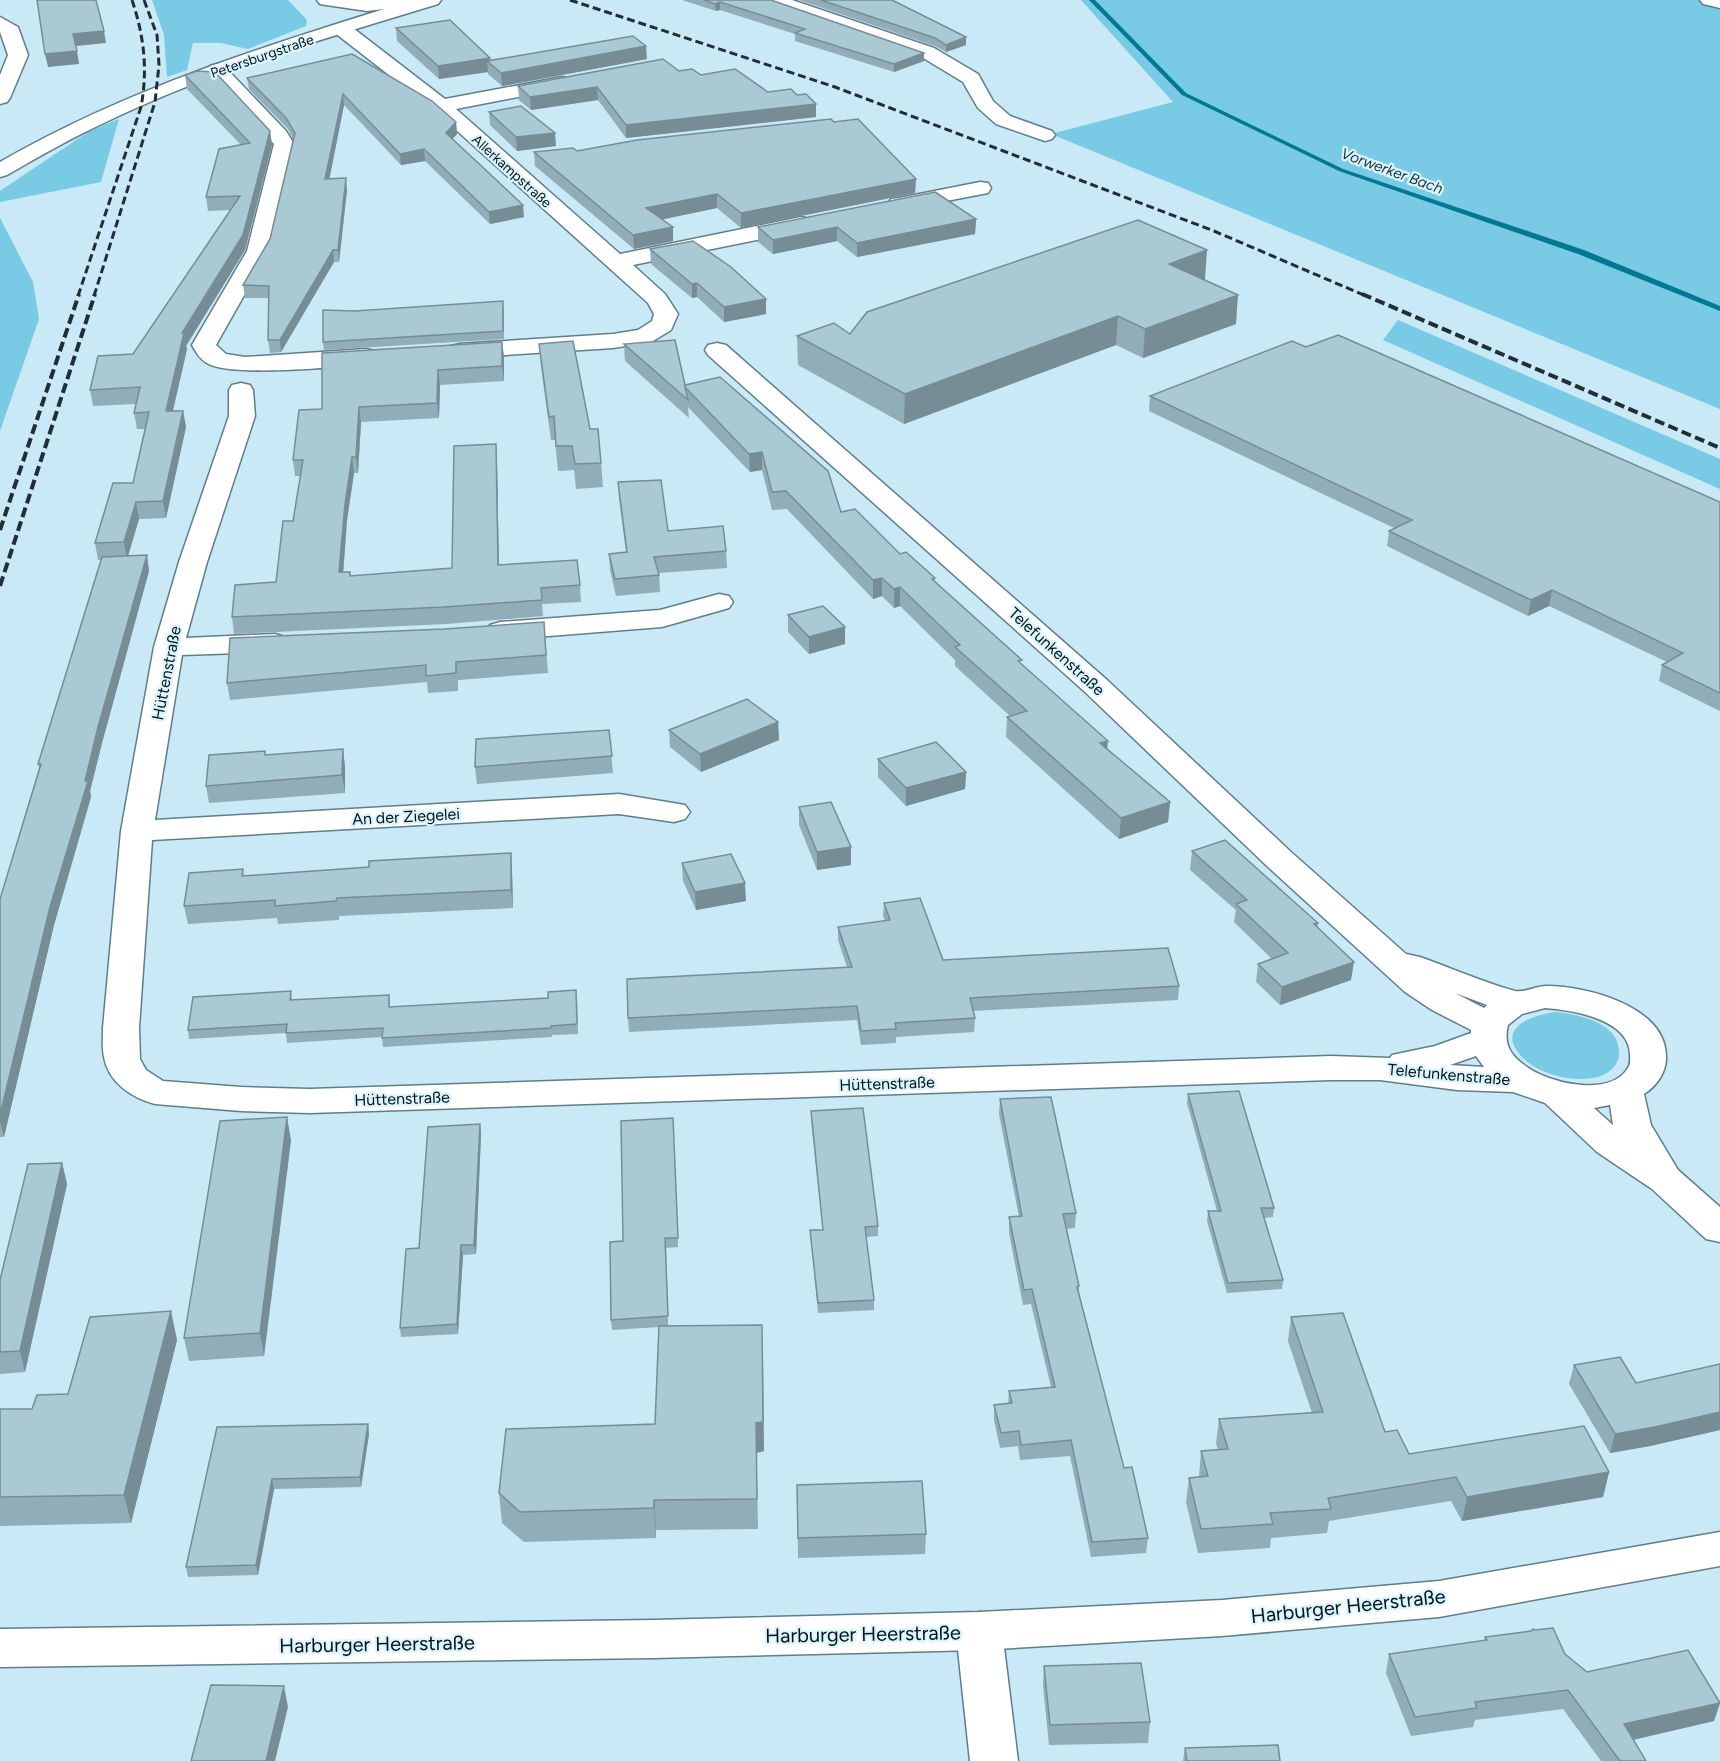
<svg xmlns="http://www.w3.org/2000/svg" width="1720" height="1761" font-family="Figtree,sans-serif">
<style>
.green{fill:#78cae5}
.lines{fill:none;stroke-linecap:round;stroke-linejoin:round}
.stream{fill:#027892;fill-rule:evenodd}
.minor-casing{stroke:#5f7e88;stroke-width:3}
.tertiary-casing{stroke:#5f7e88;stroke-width:3}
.secondary-casing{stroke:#5f7e88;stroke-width:3}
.primary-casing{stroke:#5f7e88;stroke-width:3}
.minor{fill:#fff;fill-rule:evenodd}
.tertiary{fill:#fff;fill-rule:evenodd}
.secondary{fill:#fff;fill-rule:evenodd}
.primary{fill:#fff;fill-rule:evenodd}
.rail-far1{stroke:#212f34;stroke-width:3;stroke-dasharray:8 4;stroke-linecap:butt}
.rail{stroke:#212f34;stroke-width:4;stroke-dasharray:10 4.5;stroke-linecap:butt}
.wall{fill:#91adb7}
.shaded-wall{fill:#768d95}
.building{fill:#a9c9d5;stroke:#768d95;stroke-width:1.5}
.labels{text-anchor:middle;stroke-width:4.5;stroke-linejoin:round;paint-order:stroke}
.far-street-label{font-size:14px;fill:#081418;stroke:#daf5ff}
.far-water-label{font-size:15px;font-style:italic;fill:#1c3139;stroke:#daf5ff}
.street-label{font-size:16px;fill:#081418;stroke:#daf5ff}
.near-street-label{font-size:20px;fill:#081418;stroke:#daf5ff}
</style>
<rect width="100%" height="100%" fill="#c8e9f5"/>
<!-- green -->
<g class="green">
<path d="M152,0H288L307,20L306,26L248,49L221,43H193L187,70L167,77L164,35Z"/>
<path d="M1081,0H1701L1720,5V409L1051,134L1173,102Z"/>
<path d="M119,119L101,182L0,202V191L91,130Z"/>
<path d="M0,218L33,282L39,319L0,431Z"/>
<path d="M1398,320L1720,459V489L1383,340Z"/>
<path d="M1557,1012C1580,1015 1621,1023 1619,1054C1619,1059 1616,1066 1611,1070C1590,1088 1540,1077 1522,1057C1494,1028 1533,1014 1557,1012Z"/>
</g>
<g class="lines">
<!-- stream -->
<path class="stream" d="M1089,0H1095L1186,93L1343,169L1584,250L1720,306V311L1578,254L1339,171L1182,95Z"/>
<defs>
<g id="minor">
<path d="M765,0H792L934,48L978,74L993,101L1010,116L1052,131L1055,135L1052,139L1045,141L996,124L978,108L963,82L920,56L768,4Z"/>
<path d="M1700,0H1720V8L1703,4Z"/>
<path d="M0,17L18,27L28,55L10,98L7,102L0,104V75L8,55L0,32Z"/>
<path d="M342,23L349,25L445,99L562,77L569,79L572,83L569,87L456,109L620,254L801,217L809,219L812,224L809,229L801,231L633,265L665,294L678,314L671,330L653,341L645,343L613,348L460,358L451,356L448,351L451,346L460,344L613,334L638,330L652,321L654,314L648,303L434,110L335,33L333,29L335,25Z"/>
<path d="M217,64L224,66L286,131L294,144L269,251L216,345L226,354L245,357L366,349L375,351L378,356L375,361C346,368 236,376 211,365C201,361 197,354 192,345L247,251L274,144L210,74L207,70L210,66Z"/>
<path d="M980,182L988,183L991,188L988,193L899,210L891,209L888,204L891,199L899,198Z"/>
<path d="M717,343L726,345L1107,680L1291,852L1406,954L1420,957C1451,968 1483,982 1515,991C1524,993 1536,986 1546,986C1587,986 1665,1006 1666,1056C1667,1071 1657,1086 1644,1094L1651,1125L1678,1170L1720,1207V1242L1706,1239L1652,1189L1597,1152L1545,1103L1513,1092L1457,1090L1380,1080H1331L310,1113L241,1111L155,1104C132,1098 108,1082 104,1057C102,1048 103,1037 103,1028L121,831L154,647L179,562L229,416V390L232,385L241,383L250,385L253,390L255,416L207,562L186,638L275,634L285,637L289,643L285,649L275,652L182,655L155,820L619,794L685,805L690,812L685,819L674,822L619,814L152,840L139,1028L140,1059L146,1070L163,1081L241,1087L310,1089L1331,1056L1390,1058L1392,1055L1435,1046L1471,1033V1030L1432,1010L1405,992L1267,866L1085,692L708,355L705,350L708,345ZM1455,993L1487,1005L1484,1008ZM1545,1008C1572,1010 1630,1019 1630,1055C1630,1060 1631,1064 1628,1068C1610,1098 1549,1083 1527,1067C1511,1056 1503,1045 1508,1025L1522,1014ZM1476,1056L1484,1067L1450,1065ZM1610,1105L1613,1125L1614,1126L1594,1108Z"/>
<path d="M719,594L729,596L733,602L729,608L662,627L500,640L490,637L486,631L490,625L500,622L660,610Z"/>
<path d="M979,1612L995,1618L1002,1631L1018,1761H970L956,1631L963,1618Z"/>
</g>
<path id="tertiary" d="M317,0H428L425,4L419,5L367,11L326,5L320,4Z"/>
<path id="secondary" d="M413,0H441L438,4C327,38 213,70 108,121C73,137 40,156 7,175L0,177V162C130,87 271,44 413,0Z"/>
<path id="primary" d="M1720,1532V1566L1439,1617L1222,1636L979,1650L653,1658L0,1667V1629L653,1620L979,1612L1222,1600L1439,1581Z"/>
</defs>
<!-- minor casing -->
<use href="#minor" class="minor-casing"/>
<!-- tertiary casing -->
<use href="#tertiary" class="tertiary-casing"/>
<!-- secondary casing -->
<use href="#secondary" class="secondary-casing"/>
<!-- primary casing -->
<use href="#primary" class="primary-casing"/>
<!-- minor -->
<use href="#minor" class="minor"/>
<!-- tertiary -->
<use href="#tertiary" class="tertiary"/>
<!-- secondary -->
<use href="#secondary" class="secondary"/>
<!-- primary -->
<use href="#primary" class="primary"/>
<!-- rail-far1 -->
<g class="rail-far1">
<path d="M570,0L835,87L1214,231L1366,296"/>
<path d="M78,296L141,107C148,69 144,36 132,0"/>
<path d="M94,296L155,102L159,65L157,35L144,0"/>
</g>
<!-- rail -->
<g class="rail">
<path d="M1362,294L1720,448"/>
<path d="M0,530L79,294"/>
<path d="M0,586L95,294"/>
</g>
</g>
<!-- wall -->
<g class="wall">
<path d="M682,0H771L924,53V61L894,72L795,41V34L720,10L716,11Z"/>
<path d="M799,0H892L966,45L946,52L935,46Z"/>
<path d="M396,28L490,58V61L647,59L502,86L488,74V72L439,79L397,41Z"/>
<path d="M352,54L456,122L457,134L452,139L524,217L490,224L425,161L401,165L344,105L329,179L347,190L339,262H334L281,352L270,353L268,340L269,298H245L243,285L270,239L293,139L288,129L249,89L247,78Z"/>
<path d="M679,71L701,75L768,92L816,117L626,138L598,100L531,110L519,100L518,86Z"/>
<path d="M185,75L270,131L272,145L245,250L186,346L187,349L173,411H183L186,427L166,518L139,519L128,556L147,555L149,571L102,743L90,791L91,797L54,925L4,1137H0V899L39,768L38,764L101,560H98L95,543L133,483L145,429H137L134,413L136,404L93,406L90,390L133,354L230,210L208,211L206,197L241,145L187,89Z"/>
<path d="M489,112L556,146L517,151L490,125Z"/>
<path d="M834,122L916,179L915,193L741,228L717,208L662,219L673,227V241L634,249L535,166L534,152L577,151Z"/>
<path d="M976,219L975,234L857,257L837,241L773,254L758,242V227Z"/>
<path d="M650,249L766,314L724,322L697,297L692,298L651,264Z"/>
<path d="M1203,279L1236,324L1143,358L1116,345L904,424L798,365L797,336L850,334L1205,279Z"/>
<path d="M504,308V339L324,350L323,342L355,311Z"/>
<path d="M502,342L504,357V381L440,385L439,418L361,422L358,473H354L347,520L343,572L350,576L452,568L496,444L497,460L499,565L580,585L581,602L542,604L543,616L446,624L234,634L232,617L276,582L293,521L300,476H295L293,460L322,409Z"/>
<path d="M539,344L590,429L601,463L603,487L576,489L574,470L558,471L555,440H551L541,367Z"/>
<path d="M624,344L685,385L841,512L935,578V581L1022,664L1107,749L1170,802L1168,822L1119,839L1006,737L1007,717L1010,716L955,666V660L900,606L894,608L882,596L873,599L787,509L772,510L762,470L750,472L688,407L689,418L625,361Z"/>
<path d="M1306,347L1720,502V711L1659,681L1662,665L1667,662L1549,606L1528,616L1387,546L1389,531L1394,528L1149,411L1150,396Z"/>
<path d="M618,482L668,531L726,551L727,568L659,573L660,592L616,596L610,570L609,554L626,552L619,499Z"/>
<path d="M788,615L845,644L809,654L788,632Z"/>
<path d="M544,622L548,673L458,680V691L428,693L427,682L230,700L227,683L444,629Z"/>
<path d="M778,722L779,740L701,772L670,747L669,730Z"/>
<path d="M609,730L613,773L477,784L475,767Z"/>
<path d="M343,749L345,767V793L209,803L206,786L266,755Z"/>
<path d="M878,759L966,772L965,789L906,806L878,777Z"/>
<path d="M799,807L851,847V865L817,870L799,825Z"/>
<path d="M1192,851L1318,923V928L1351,980L1280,1005L1256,982L1258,964L1272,959L1234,922L1236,910L1190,870Z"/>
<path d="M682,863L746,901L696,910L683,881Z"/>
<path d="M243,869L244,876L512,871L513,908L339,916V920L278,924L277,918L188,924L184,906Z"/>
<path d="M884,903L943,960L1179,986L1178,1000L973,1011L975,1018L974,1032L896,1037V1043L861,1045L857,1020L629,1032L628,1018L847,967L838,940V927L885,921L883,916Z"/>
<path d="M291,991L292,1000L389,995L390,1007L577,999L578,1034L552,1035V1037L383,1047L382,1037L287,1043L286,1033L189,1039L188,1030Z"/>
<path d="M1188,1094L1274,1208L1273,1217L1264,1218L1283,1280L1282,1289L1227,1293L1207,1221L1208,1211H1217L1187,1103Z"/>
<path d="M1000,1099L1076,1213L1075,1228L1067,1229L1079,1286V1293L1124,1468L1148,1538L1146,1553L1091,1557L1070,1456L1020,1460L1018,1446L1000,1448L994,1420V1405L1008,1404L1009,1391L1051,1387L1031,1304L1023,1305L1009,1233V1217H1019L999,1114Z"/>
<path d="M811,1111L878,1226V1236L866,1237L874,1300V1310L818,1313L811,1240L810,1230H823L811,1120Z"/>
<path d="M673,1118L678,1247L666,1248L668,1326L764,1451L756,1453L758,1529L656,1530V1538L524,1542L502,1523L499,1493L655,1424L659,1327L612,1330L611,1320L623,1241Z"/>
<path d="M480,1124L481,1134L476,1254L463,1255L458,1334L401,1337L400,1328L419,1248Z"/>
<path d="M291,1140L264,1356L189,1361L184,1338Z"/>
<path d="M62,1163L67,1184L25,1372L0,1374V1280Z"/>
<path d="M1291,1317L1385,1432L1409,1454L1609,1472L1603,1497L1462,1521L1451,1501L1329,1521L1327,1533L1271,1538L1270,1548L1198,1553L1186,1502L1189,1478L1199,1477L1201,1451L1218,1450L1216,1443L1219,1419L1312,1413L1288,1341Z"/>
<path d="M177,1340L131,1523L0,1526V1409H32L68,1394Z"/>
<path d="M1720,1364V1430L1650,1446L1610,1453L1569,1384L1574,1365L1636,1383Z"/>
<path d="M368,1424L369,1434L361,1487L274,1489L258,1575L188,1577L186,1567L217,1427Z"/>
<path d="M797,1485L926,1534L925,1554L798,1558Z"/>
<path d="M1485,1637L1565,1654L1587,1672L1720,1703L1714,1721L1633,1740L1646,1761H1601L1563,1709L1475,1720L1473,1727L1411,1736L1386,1673L1389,1654L1484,1641Z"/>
<path d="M1044,1666L1150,1722L1148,1743L1049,1745L1043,1686Z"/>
<path d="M1185,1748L1280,1761H1183Z"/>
</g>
<!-- shaded-wall -->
<g class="shaded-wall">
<path d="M720,2V10L716,11L715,4Z"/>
<path d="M104,31L106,43L76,46L73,34Z"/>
<path d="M966,37V45L946,52V45Z"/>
<path d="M646,46L647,59L502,86L501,73Z"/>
<path d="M77,51L79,64L48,67L45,54Z"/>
<path d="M924,53V61L894,72V64Z"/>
<path d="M490,58V64L487,61L488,72L439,79L438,66Z"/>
<path d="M597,87L598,100L531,110L530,97Z"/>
<path d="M343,94L344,105L327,191L325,179Z"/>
<path d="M816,104V117L626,138V125Z"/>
<path d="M456,122L457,134L447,145L446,133Z"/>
<path d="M270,131L272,145L245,250L186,346L187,349L169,427L166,411L182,333Z"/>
<path d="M555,133L556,146L517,151L516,137Z"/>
<path d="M424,149L425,161L401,165L400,154Z"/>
<path d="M346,178L347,190L339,262L338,250Z"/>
<path d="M916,179L915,193L741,228V213Z"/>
<path d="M717,194V208L646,223V208Z"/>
<path d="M523,205L524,217L490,224L489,212Z"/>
<path d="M976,219L975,234L857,257V243Z"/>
<path d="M673,227V241L634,249L633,235Z"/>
<path d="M837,227V241L773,254V240Z"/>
<path d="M333,250L334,262L281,352L280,340Z"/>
<path d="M1207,250L1205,279L1167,292L1169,264Z"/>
<path d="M697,283V297L692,298V284Z"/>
<path d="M1238,295L1236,324L1143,358L1145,329Z"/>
<path d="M766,299V314L724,322V307Z"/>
<path d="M1118,316L1116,345L904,424L905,394Z"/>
<path d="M502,342L504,357V381L502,366Z"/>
<path d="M438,370L440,385L439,418L437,403Z"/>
<path d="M359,407L361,422L358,473L356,457Z"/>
<path d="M183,411L186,427L166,518L163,501Z"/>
<path d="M496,444L497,460L499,582L498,565Z"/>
<path d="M762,452V470L750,472L749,454Z"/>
<path d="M352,457L354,473L347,520L342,589L339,572L345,504Z"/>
<path d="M136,502L139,519L127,559L124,542Z"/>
<path d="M147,555L149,571L102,743L90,791L91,797L54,925L4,1137L0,1122V1115L50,907L98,727Z"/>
<path d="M882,578V596L873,599V580Z"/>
<path d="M900,587V606L894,608V589Z"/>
<path d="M1552,590L1549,606L1528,616L1531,600Z"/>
<path d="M845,627V644L809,654V637Z"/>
<path d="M778,722L779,740L701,772L700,754Z"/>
<path d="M1108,741L1106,761L1100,743Z"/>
<path d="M343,749L345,767V793L342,775Z"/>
<path d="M966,772L965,789L906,806V788Z"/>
<path d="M1170,802L1168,822L1119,839L1121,818Z"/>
<path d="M851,847V865L817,870V852Z"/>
<path d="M511,853L512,871L513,908L511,890Z"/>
<path d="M745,883L746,901L696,910L695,892Z"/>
<path d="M1354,962L1351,980L1280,1005L1282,987Z"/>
<path d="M287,1117L291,1140L264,1356L260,1333Z"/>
<path d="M480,1124L481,1134L476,1254L474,1245Z"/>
<path d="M62,1163L67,1184L25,1372L20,1351Z"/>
<path d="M461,1245L463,1255L458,1334L457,1324Z"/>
<path d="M171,1311L177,1340L131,1523L124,1495Z"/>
<path d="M763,1354L764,1451L756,1453L758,1529L756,1423Z"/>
<path d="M1720,1412V1430L1650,1446L1610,1453L1615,1434Z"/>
<path d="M368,1424L369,1434L361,1487L360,1477Z"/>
<path d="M1609,1472L1603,1497L1462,1521L1467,1497Z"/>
<path d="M272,1479L274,1489L258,1575L256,1565Z"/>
<path d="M654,1500L656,1530V1538L654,1508Z"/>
<path d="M284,1686L288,1707L275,1761H266Z"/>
<path d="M1720,1703L1714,1721L1619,1743L1624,1724Z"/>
</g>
<!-- building -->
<g class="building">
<path d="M37,0H96L104,31L73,34L77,51L45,54Z"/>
<path d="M704,0H771L924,53L894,64L795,33L805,29L720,2L715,4Z"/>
<path d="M821,0H892L966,37L946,45L935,38Z"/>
<path d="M450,20L490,58L438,66L396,28Z"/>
<path d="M633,36L646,46L501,73L487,61Z"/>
<path d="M352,54L432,101L456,122L446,133L523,205L489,212L424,149L400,154L343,94L325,179L346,178L338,250H333L280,340H268L269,286L243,285L270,239L295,133L286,118L247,78Z"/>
<path d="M663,59L679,71L692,69L701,75L735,69L768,92L791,89L797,95L806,94L816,104L626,125L597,87L530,97L518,86Z"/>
<path d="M197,71L215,72L270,131L243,235L182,333H184L166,411H183L163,501L136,502L124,542L95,543L113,483H133L149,412L134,413L140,387L90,390L98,356L133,354L240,196L206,197L219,149L250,143L185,75Z"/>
<path d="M521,106L555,133L516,137L489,112Z"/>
<path d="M831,119L834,122L858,119L916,179L741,213L717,194L646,208L673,227L633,235L534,152L573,148L577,151L637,140Z"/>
<path d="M935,192L976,219L857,243L837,227L773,240L758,227Z"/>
<path d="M1138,220L1207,250L1169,264L1238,295L1145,329L1118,316L905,394L797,336L834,323L850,334L867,312Z"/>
<path d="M693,241L731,267L766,299L724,307L697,283L692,284L650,249Z"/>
<path d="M503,301V331L323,342V310L355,311Z"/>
<path d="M1338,335L1720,502V693L1662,665L1683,653L1552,590L1531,600L1389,531L1412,520L1150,396L1292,341L1306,347Z"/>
<path d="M675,340L685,385L720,377L828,471L841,512L855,509L900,554L906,552L935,578L932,579L1022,660L1018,661L1108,741L1100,743L1170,802L1121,818L1007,717L1027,711L955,647L960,645L900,587L894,589L882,578L873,580L786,491L772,492L762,452L749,454L685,387L688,400L624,344Z"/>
<path d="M573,341L590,429H598L601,463L575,464L572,446H556L554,416L549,417L539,344Z"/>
<path d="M502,342V366L438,370L437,403L359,407L356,457H352L345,504L339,572H350V576L452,568L454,446L496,444L498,565L577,560L580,585L541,588L542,600L444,607L232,617L235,585L276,582L283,521H293L303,460H293L299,410L322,409V353Z"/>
<path d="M661,480L668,531L723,526L726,551L654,557L659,575L615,579L609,554L627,552L618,482Z"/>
<path d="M147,555L98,727L85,781H88L50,907L0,1115V899L41,764H38L102,557Z"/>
<path d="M823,606L845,627L809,637L788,615Z"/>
<path d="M544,622L546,655L456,662V673L426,676V665L227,683L230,638L444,629Z"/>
<path d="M747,699L778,722L700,754L669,730Z"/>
<path d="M609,730L612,756L475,767L476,739Z"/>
<path d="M936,742L966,772L906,788L878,759Z"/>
<path d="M343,749L342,775L206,786L209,755L265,751V755Z"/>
<path d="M831,802L851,847L817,852L799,807Z"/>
<path d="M1225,840L1318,923L1314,924L1354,962L1282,987L1258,964L1288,953L1236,904L1247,900L1192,851Z"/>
<path d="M511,853V890L337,898L336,901L275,906V900L184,906L189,873L243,869L242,876L369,867V861Z"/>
<path d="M731,854L745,883L695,892L682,863Z"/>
<path d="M920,898L943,960L1168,948L1179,986L970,998L975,1018L895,1023L896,1029L861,1031L857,1006L628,1018L627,979L852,967L838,927L890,920L884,903Z"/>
<path d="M576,990L577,1024L551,1026V1028L382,1038L383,1028L286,1033L287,1024L188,1030L193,997L291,991L290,1000L389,995V1007L548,998V992Z"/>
<path d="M1239,1091L1274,1208H1261L1283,1280L1228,1283L1208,1211H1221L1188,1094Z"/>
<path d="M1051,1097L1076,1213L1063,1214L1079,1286L1077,1287L1124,1468L1132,1467L1148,1538L1092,1542L1071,1440L1021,1445L1019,1431L1001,1433L994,1405L1012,1403L1009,1391L1055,1387L1032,1289L1024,1290L1009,1217L1022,1216L1000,1099Z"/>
<path d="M863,1108L878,1226L865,1227L874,1300L818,1303L810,1230H823L811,1111Z"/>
<path d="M287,1117L260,1333L184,1338L220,1121Z"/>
<path d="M673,1118L678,1238H665L668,1316L611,1320L610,1242L623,1241L621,1121Z"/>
<path d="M480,1124L474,1245H461L457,1324L400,1328L406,1249L419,1248L428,1127Z"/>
<path d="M62,1163L20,1351L0,1352V1280L28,1164Z"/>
<path d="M171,1311L124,1495L0,1497V1409H32L37,1395L68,1394L90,1317Z"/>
<path d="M1343,1313L1385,1432L1397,1430L1409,1454L1584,1426L1609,1472L1467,1497L1456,1477L1328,1498L1331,1509L1270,1513L1273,1524L1201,1529L1189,1478L1208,1476L1201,1451L1228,1449L1219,1419L1323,1412L1291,1317Z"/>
<path d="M762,1325L763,1422L756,1423L757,1499L654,1500V1508L520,1512L499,1493L506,1429L655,1424L659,1326Z"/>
<path d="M1620,1357L1636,1383L1720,1364V1412L1655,1427L1615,1434L1574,1365Z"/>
<path d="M368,1424L360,1477L272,1479L256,1565L186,1567L217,1427Z"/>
<path d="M922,1481L926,1534L798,1538L797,1485Z"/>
<path d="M1553,1628L1565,1654L1587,1672L1688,1650L1720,1703L1624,1724L1646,1761H1620L1568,1690L1475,1702L1477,1708L1415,1717L1389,1654L1487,1640L1485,1637L1531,1631L1533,1629L1535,1630Z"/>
<path d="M1141,1663L1150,1722L1050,1725L1044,1666Z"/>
<path d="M211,1685L284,1686L266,1761H191Z"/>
<path d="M1278,1745L1280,1761H1187L1185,1748Z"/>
</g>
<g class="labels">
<!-- far-street labels -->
<g class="far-street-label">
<text transform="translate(262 56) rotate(-19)" y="5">Petersburgstraße</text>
<text transform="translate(512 171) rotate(42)" y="5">Allerkampstraße</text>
</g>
<!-- far-water labels -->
<g class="far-water-label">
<text transform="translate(1392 171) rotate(20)" y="5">Vorwerker Bach</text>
</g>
<!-- street labels -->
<g class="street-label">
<text transform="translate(1057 651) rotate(42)" y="6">Telefunkenstraße</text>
<text transform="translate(166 673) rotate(-79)" y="6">Hüttenstraße</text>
<text transform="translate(406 816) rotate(-3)" y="6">An der Ziegelei</text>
<text transform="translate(1449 1074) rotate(5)" y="6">Telefunkenstraße</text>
<text transform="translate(887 1083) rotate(-2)" y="6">Hüttenstraße</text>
<text transform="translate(402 1098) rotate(-2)" y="6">Hüttenstraße</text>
</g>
<!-- near-street labels -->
<g class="near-street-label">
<text transform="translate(1348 1606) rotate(-6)" y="7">Harburger Heerstraße</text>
<text transform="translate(863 1634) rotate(-1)" y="7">Harburger Heerstraße</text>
<text transform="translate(377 1644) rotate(-1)" y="7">Harburger Heerstraße</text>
</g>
</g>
</svg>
